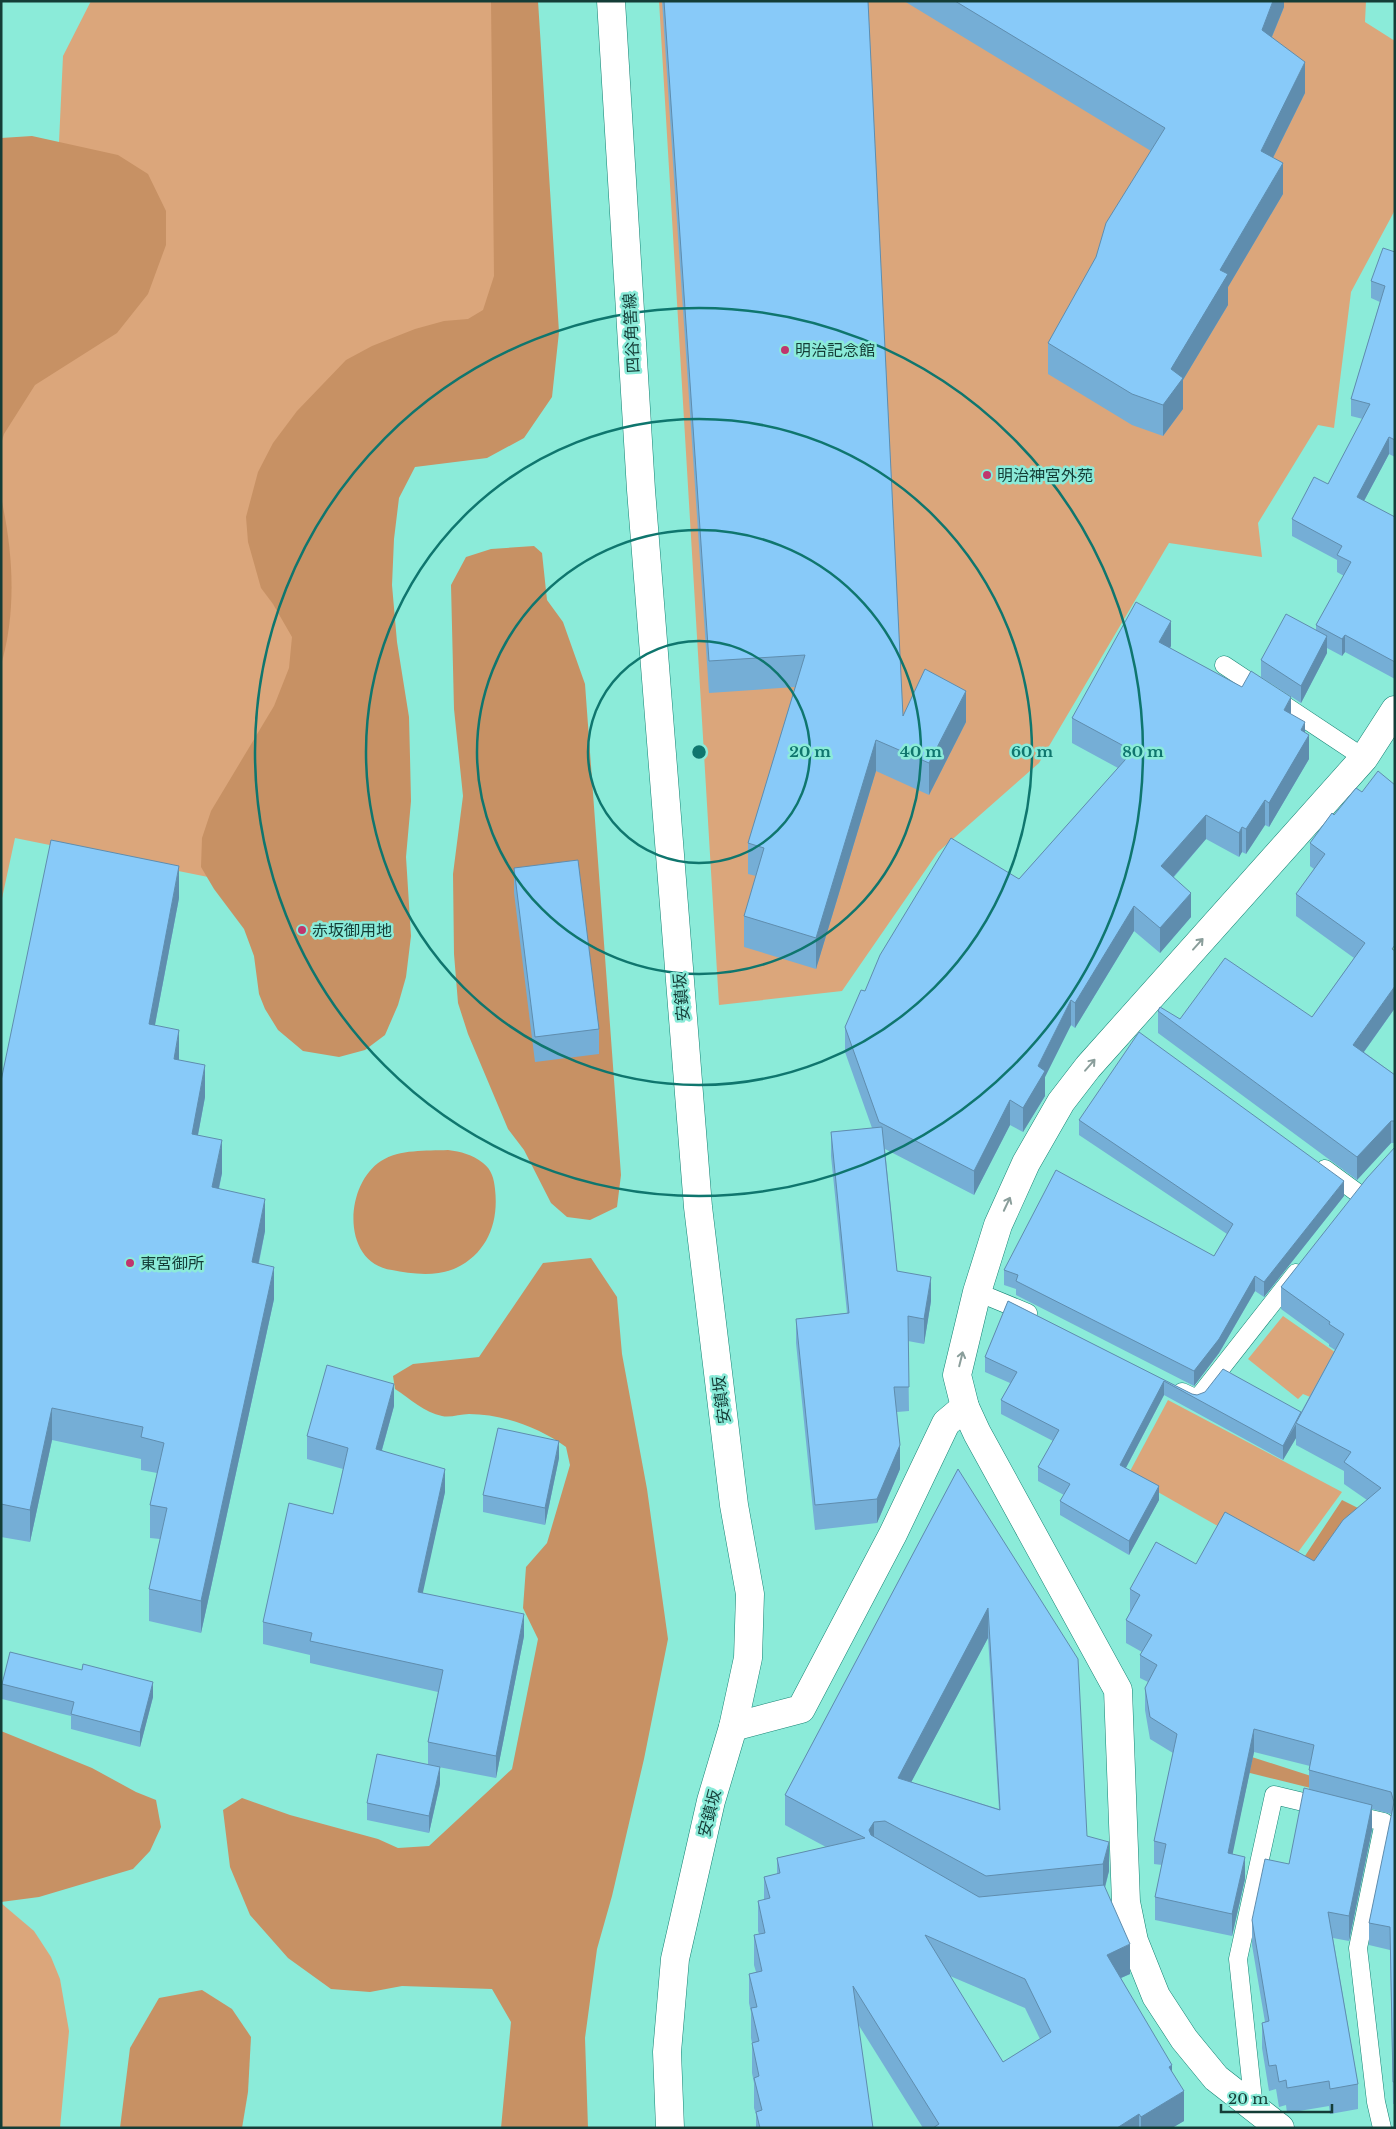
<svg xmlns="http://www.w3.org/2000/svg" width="1396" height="2129" font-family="'Libre Baskerville','Noto Sans JP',serif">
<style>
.green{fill:#dba67b}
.forest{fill:#c79164}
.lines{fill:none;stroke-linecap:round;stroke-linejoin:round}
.service-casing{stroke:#158374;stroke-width:19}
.minor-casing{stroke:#158374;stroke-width:29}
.secondary-casing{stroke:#158374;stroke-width:29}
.service{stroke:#fff;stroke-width:18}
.minor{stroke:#fff;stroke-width:28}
.secondary{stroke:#fff;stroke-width:28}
.wall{fill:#75aed6;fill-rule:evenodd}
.shaded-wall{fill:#5f8dae}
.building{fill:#88caf9;stroke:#5f8dae;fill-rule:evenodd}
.oneway{stroke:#8a9e9b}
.ring{fill:none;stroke:#0f766e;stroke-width:2.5}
.poi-dot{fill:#c0356d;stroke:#8bebd9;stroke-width:2}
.labels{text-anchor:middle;stroke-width:5;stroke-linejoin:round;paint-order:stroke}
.street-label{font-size:16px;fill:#143d37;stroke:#8bebd9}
.poi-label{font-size:16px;fill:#143d37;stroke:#8bebd9;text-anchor:start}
.centre{fill:#0f766e;stroke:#8bebd9;stroke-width:2.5}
.ring-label{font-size:15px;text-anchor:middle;font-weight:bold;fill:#0f766e;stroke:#8bebd9;stroke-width:5;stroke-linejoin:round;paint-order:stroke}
</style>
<rect width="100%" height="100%" fill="#8bebd9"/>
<!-- green -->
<g class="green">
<path d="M91,1H505L508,300L443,363L283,764L213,878L15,838L1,903V348L56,207L63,56Z"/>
<path d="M659,1H1366L1365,22L1395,41V210L1351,292L1334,428L1318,425L1258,523L1262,557L1169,543L1039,763L938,852L842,991L719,1005Z"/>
<path d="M1283,1316L1395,1394L1315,1399L1303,1394L1298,1399L1248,1359Z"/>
<path d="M1168,1400L1342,1492L1288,1566L1128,1475Z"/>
<path d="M1,1903L34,1931L51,1957L60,1979L69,2031L60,2128H1Z"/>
</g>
<!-- forest -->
<g class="forest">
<path d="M491,1H538L559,332L552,397L524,438L487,458L415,467L399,498L394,539L392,585L397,642L409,717L410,757L411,801L406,857L411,936L406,977L398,1005L385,1035L365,1050L339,1057L303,1051L278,1030L265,1009L259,994L254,956L244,929L214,889L201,867L202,838L211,811L274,706L289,668L292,637L273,604L261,588L248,542L246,517L258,472L273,443L297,411L346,360L372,346L415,329L444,321L468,319L483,310L494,276Z"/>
<path d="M32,136L118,155L148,174L166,211V245L148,294L117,333L35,385L4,434L1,444V138Z"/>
<path d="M1,497C13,552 17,610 1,665Z"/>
<path d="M534,546L542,553L547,600L563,622L585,684L621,1175L617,1207L590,1220L567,1217L551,1203L524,1150L508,1129L468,1034L458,1003L454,954L453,874L463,796L454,709L451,585L466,557L491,549Z"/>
<path d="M448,1150C461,1152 472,1154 483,1163C492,1170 494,1179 495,1189C499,1223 487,1253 456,1268C437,1277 411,1274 392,1270C341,1263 344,1185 381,1161C400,1149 426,1151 448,1150Z"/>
<path d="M591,1258L617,1297L622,1354L647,1489L668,1639L644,1759L612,1896L597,1949L585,2038L588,2128H501L511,2022L492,1989L402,1986L370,1992L331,1989L288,1958L250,1915L230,1867L223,1810L242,1798L290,1815L378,1839L398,1848L429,1846L512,1769L538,1639L523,1608L526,1567L547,1543L570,1465L566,1447C539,1427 502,1414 469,1414C460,1414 450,1418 442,1416C425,1413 409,1398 395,1389L393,1376L413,1364L479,1357L543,1263Z"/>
<path d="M1342,1500L1358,1508L1202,1741L1395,1803V1809L1174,1754Z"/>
<path d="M1,1731L92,1768L136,1792L156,1800L161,1827L150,1851L133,1869L39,1897L1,1902Z"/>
<path d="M202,1990L232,2009L251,2037L248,2092L242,2128H120L130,2048L159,1998Z"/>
</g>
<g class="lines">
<defs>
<g id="service">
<path d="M1224,665L1364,758"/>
<path d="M1325,1169L1359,1194"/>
<path d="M977,1292L1028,1313"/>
<path d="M1182,1392L1197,1399L1296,1273"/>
<path d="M1349,1814L1384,1822L1358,1948L1376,2102L1382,2128"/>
<path d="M1254,2109L1238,1959L1274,1795L1324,1807"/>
</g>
<g id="minor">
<path d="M733,1727L801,1709L893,1534L946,1423L965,1407"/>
<path d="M1280,2128L1216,2078L1184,2039L1156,1996L1134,1941L1126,1902L1118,1690L977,1433L965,1407L957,1375L977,1292L998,1225L1026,1163L1061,1102L1088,1067L1364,758L1395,710"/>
</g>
<path id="secondary" d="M611,1L641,490L698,1207L734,1505L750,1594L748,1658L733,1727L711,1801L675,1959L667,2052L670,2128"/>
</defs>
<!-- service casing -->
<use href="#service" class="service-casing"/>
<!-- minor casing -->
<use href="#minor" class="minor-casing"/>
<!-- secondary casing -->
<use href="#secondary" class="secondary-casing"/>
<!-- service -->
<use href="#service" class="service"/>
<!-- minor -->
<use href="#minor" class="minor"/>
<!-- secondary -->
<use href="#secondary" class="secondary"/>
</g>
<!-- wall -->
<g class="wall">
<path d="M662,1H868L903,716L966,722L929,795L876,771L816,969L744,947V916L756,876L748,874V843L795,687L709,693Z"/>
<path d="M904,1H1284V7L1272,37L1305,93L1273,158L1283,194L1228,287V305L1183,380V409L1163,436L1132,425L1048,374V343L1096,257L1151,151Z"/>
<path d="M1395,252V457L1389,454L1364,501L1395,517V679L1345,652L1342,656L1327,648V653L1301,703L1261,677V660L1316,630V625L1344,576L1337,572V560L1292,536V519L1328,484L1363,419L1351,416V399L1380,302L1371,298V281Z"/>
<path d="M1171,646L1170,648L1291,714L1305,732L1309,759L1269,827L1265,825L1246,854L1242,852L1239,857L1206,839L1174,877L1191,917L1160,953L1134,931L1075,1028L1071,1025L1045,1077V1096L1023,1132L1010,1125L974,1195L885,1149L897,1271L931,1301L924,1344L908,1341L909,1411L897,1412L900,1469L877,1523L815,1530L796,1343V1319L847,1313L831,1156V1132L872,1128L845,1052V1027L865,991L1019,879L1118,768L1072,743V718Z"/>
<path d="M1332,813L1395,1008L1364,1052L1395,1075V1143H1391L1357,1180L1158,1033V1011L1180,1019L1312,1017L1354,958L1296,916V894L1314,869L1310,866V843Z"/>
<path d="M514,868L599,1029V1054L535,1062L514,893Z"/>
<path d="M179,898L155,1025L205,1097L198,1135L222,1173L219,1189L265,1231L259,1263L274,1299L201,1633L149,1621V1589L160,1539L150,1538V1505L157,1473L141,1470V1459L52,1440L30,1542L1,1537V1081Z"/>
<path d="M1079,1120L1344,1196L1264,1297L1255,1291L1219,1353L1194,1386L1016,1295V1289L1004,1285V1270L1214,1256L1227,1234L1079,1135Z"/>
<path d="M1395,1147V2104H1393L1390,1950L1369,1945V1923L1392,1816L1391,1814L1372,1809V1830L1349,1941L1333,1938L1358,2084V2109L1330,2114L1329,2106L1287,2113L1286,2105L1279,2107L1276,2089L1269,2091L1262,2048V2023L1265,2022L1252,1945V1920L1289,1864L1309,1790V1770L1310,1766L1254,1752L1232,1854L1245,1879L1232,1936L1155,1920V1897L1162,1865L1154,1864V1841L1173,1753L1150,1739L1145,1710V1688L1148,1682L1140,1678V1655L1142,1652L1126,1643V1620L1130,1612V1589L1196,1564L1314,1561L1367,1500L1344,1484V1471L1296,1445V1438L1283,1460L1164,1395L1126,1468L1159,1500L1129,1555L1060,1515V1501L1064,1495L1038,1481V1467L1053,1441L1001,1414V1400L1010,1383L985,1372V1357L1008,1301L1192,1394L1301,1412L1335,1350L1329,1346V1344L1281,1309V1287Z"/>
<path d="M394,1406L382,1450L445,1492L422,1593L524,1636L496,1778L428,1765V1742L438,1692L310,1663V1655L263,1644V1622L333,1514L343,1469L307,1459V1436Z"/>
<path d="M559,1458L545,1525L483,1512V1495Z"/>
<path d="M958,1469L1087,1836L1109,1871L1105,1888L1130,1974L1121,1978L1172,2072L1184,2121L1172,2128H923L858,2024L873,2128H756V2114L754,2108V2083L752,2073V2043L751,2038V2012L749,2003V1974L756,1972L754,1965V1935L759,1934L758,1931V1901L764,1900V1877L777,1874V1858L826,1847L785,1825V1795ZM988,1638L999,1809L911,1782ZM950,1976L1025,2008L1040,2039L1003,2062Z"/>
<path d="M2,1684L153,1697L140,1747L71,1729V1716L2,1699Z"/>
<path d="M440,1784L429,1833L367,1820V1803Z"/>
</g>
<!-- shaded-wall -->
<g class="shaded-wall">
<path d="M1273,1H1284V7L1262,61V30Z"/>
<path d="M1305,62V93L1261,182V151Z"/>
<path d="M1283,163V194L1228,287V305L1183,380V409L1163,436V405L1171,369L1220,270Z"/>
<path d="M1389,437V454L1357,514V497Z"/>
<path d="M1171,621V646L1159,667V642Z"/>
<path d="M1345,635V652L1342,656V639Z"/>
<path d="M1327,636V653L1301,703V686Z"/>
<path d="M966,691V722L929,795V763Z"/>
<path d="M1291,697V722L1284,710Z"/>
<path d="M1305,722V742L1309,735V759L1269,827V803L1301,730Z"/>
<path d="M876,740V771L816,969V938Z"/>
<path d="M1265,800V825L1246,854V829Z"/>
<path d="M1206,815V839L1161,891V866Z"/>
<path d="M1242,827V852L1239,857V833Z"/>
<path d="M179,866V898L149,1056V1024Z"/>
<path d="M1191,893V917L1160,953V928Z"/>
<path d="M1134,906V931L1075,1028V1003Z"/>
<path d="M1395,986V1008L1353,1067V1045Z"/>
<path d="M1071,1000V1025L1045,1077V1096L1023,1132V1108L1038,1066Z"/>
<path d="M179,1030V1062L174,1059Z"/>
<path d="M205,1065V1097L192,1166V1134Z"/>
<path d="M1010,1100V1125L974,1195V1171Z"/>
<path d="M1391,1121V1143L1357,1180V1157Z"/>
<path d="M222,1140V1173L212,1219V1187Z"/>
<path d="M1344,1181V1196L1264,1297V1282Z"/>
<path d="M265,1199V1231L252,1294V1262Z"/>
<path d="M274,1267V1299L201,1633V1601Z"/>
<path d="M1255,1276V1291L1219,1353L1194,1386V1371Z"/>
<path d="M931,1277V1301L924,1344V1319Z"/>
<path d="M1164,1381V1395L1120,1479V1465Z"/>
<path d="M394,1384V1406L376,1471V1449Z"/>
<path d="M52,1408V1440L30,1542V1510Z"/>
<path d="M1296,1424V1438L1283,1460V1446Z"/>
<path d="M559,1441V1458L545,1525V1508Z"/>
<path d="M900,1445V1469L877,1523V1499Z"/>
<path d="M445,1469V1492L418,1615V1592Z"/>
<path d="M1159,1486V1500L1129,1555V1541Z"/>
<path d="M988,1608V1638L898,1807V1778Z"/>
<path d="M524,1614V1636L496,1778V1756Z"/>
<path d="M153,1682V1697L140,1747V1732Z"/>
<path d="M1254,1729V1752L1228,1876V1853Z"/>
<path d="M440,1767V1784L429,1833V1816Z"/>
<path d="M1372,1805V1830L1349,1941V1916Z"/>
<path d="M874,1822V1851L869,1830Z"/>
<path d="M1109,1842V1871L1103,1894V1864Z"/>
<path d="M1245,1857V1879L1232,1936V1914Z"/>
<path d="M1130,1944V1974L1107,1984V1955Z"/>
<path d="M1172,2065V2094L1169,2067Z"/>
<path d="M1184,2091V2121L1172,2128H1141V2117Z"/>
<path d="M1139,2114V2128H1117Z"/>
</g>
<!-- building -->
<g class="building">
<path d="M664,1H868L903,716L925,669L966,691L929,763L876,740L816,938L744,916L764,848L748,843L805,655L709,661Z"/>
<path d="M955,1H1273L1262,30L1305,62L1261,151L1283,163L1220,270L1228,274L1171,369L1183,378L1163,405L1132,394L1048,343L1096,257L1106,223L1165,128Z"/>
<path d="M1383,248L1395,252V440L1389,437L1357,497L1395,517V662L1345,635L1342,639L1316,625L1351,562L1337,555L1342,546L1292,519L1314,477L1328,484L1370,404L1351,399L1385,286L1371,281Z"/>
<path d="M1136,602L1171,621L1159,642L1242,687L1251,671L1291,697L1284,710L1305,722L1301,730L1309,735L1269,803L1265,800L1246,829L1242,827L1239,833L1206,815L1161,866L1191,893L1160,928L1134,906L1075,1003L1071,1000L1038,1066L1045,1071L1023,1108L1010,1100L974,1171L879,1122L845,1027L861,990L865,991L880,955L951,838L1019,879L1133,751L1072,718Z"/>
<path d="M1286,614L1327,636L1301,686L1261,660Z"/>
<path d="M1378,771L1395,785V945L1392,949L1395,951V986L1353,1045L1395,1075V1121H1391L1357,1157L1158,1011L1160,1007L1180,1019L1225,958L1312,1017L1365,943L1296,894L1325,854L1310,843L1332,813L1334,815L1356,788L1362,792Z"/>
<path d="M51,840L179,866L149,1024L179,1030L174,1059L205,1065L192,1134L222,1140L212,1187L265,1199L252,1262L274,1267L201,1601L149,1589L167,1508L150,1505L164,1443L141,1437L143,1427L52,1408L30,1510L1,1504V1081Z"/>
<path d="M578,860L599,1029L535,1037L514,868Z"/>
<path d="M1139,1032L1344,1181L1264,1282L1255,1276L1219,1339L1194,1371L1016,1281L1018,1275L1004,1270L1056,1170L1214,1256L1233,1224L1079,1120Z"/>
<path d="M882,1127L897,1271L931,1277L924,1319L908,1316L909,1387H894L900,1445L877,1499L815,1505L796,1319L849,1313L831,1132Z"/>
<path d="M1395,1147V2082H1393L1390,1927L1369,1923L1394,1802L1391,1792L1309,1770L1314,1745L1254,1729L1228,1853L1245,1857L1232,1914L1155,1897L1166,1844L1154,1841L1177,1734L1150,1717L1145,1688L1157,1665L1140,1655L1152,1635L1126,1620L1140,1595L1130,1589L1156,1542L1196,1564L1225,1512L1314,1561L1343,1520L1381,1488L1344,1462L1351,1452L1296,1423L1344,1334L1329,1324L1330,1322L1281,1287L1367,1178Z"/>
<path d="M1008,1301L1192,1394L1197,1395L1205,1392L1223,1369L1301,1412L1283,1446L1164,1381L1120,1465L1159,1486L1129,1541L1060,1501L1070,1484L1038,1467L1059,1430L1001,1400L1017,1372L985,1357Z"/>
<path d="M327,1365L394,1384L376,1449L445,1469L418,1592L524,1614L496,1756L428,1742L443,1670L310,1641L312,1633L263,1622L289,1503L333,1514L348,1448L307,1436Z"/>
<path d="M498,1428L559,1441L545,1508L483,1495Z"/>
<path d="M958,1469L1078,1659L1087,1836L1109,1842L1103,1864L986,1876L885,1821L874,1822L869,1830L871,1835L979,1897L1104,1885L1130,1944L1107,1955L1172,2065L1169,2067L1184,2091L1141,2117L1139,2114L1117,2128H933L939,2124L853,1986L873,2128H760L756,2112L762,2110L754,2078L759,2076L752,2043L759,2041L751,2008L757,2007L749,1974L762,1971L754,1935L765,1933L758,1901L770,1898L764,1877L780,1873L777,1858L865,1838L785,1795ZM988,1608L1000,1810L898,1778ZM925,1935L1025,1979L1051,2032L1003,2062Z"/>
<path d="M10,1652L82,1670L83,1664L153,1682L140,1732L71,1714L74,1702L2,1684Z"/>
<path d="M377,1754L440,1767L429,1816L367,1803Z"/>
<path d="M1304,1788L1372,1805L1349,1916L1328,1912L1358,2084L1330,2089L1329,2081L1287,2088L1286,2080L1279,2082L1276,2065L1269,2066L1262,2023L1269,2021L1252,1920L1265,1859L1289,1864Z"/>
</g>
<!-- one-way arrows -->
<defs><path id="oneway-shaft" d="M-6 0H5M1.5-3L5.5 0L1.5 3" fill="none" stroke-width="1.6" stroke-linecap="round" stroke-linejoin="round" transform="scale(1.25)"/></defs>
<g class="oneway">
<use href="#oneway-shaft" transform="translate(1198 944) rotate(-48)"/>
<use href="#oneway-shaft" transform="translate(1090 1065) rotate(-49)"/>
<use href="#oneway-shaft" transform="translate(1007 1204) rotate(-65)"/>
<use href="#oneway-shaft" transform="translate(961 1359) rotate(-76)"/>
</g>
<!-- distance rings -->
<g class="ring">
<circle cx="699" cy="752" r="111"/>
<circle cx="699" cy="752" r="222"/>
<circle cx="699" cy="752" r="333"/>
<circle cx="699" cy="752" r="444"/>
</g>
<!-- markers -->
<g class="poi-dot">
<circle cx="785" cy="350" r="5"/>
<circle cx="987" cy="475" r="5"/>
<circle cx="302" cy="930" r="5"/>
<circle cx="130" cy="1263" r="5"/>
</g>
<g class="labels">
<!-- street labels -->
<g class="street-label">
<text transform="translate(631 333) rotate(-93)" y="6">四谷角筈線</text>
<text transform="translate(681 997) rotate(-95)" y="6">安鎮坂</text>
<text transform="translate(721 1400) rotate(-97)" y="6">安鎮坂</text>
<text transform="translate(709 1813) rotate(-76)" y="6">安鎮坂</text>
</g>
<!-- poi labels -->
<g class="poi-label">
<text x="795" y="356">明治記念館</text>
<text x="997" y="481">明治神宮外苑</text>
<text x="312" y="936">赤坂御用地</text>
<text x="140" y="1269">東宮御所</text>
</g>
</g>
<circle cx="699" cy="752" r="8" class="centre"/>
<g class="ring-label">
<text x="810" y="757">20 m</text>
<text x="921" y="757">40 m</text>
<text x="1032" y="757">60 m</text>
<text x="1143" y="757">80 m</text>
</g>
<!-- border -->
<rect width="1396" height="2129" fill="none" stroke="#143d37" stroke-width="5"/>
<!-- scale -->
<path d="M1221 2104v8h111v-8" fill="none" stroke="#143d37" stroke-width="2.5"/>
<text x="1228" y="2104" font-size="15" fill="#143d37" stroke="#8bebd9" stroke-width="4" paint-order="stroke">20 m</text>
</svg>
